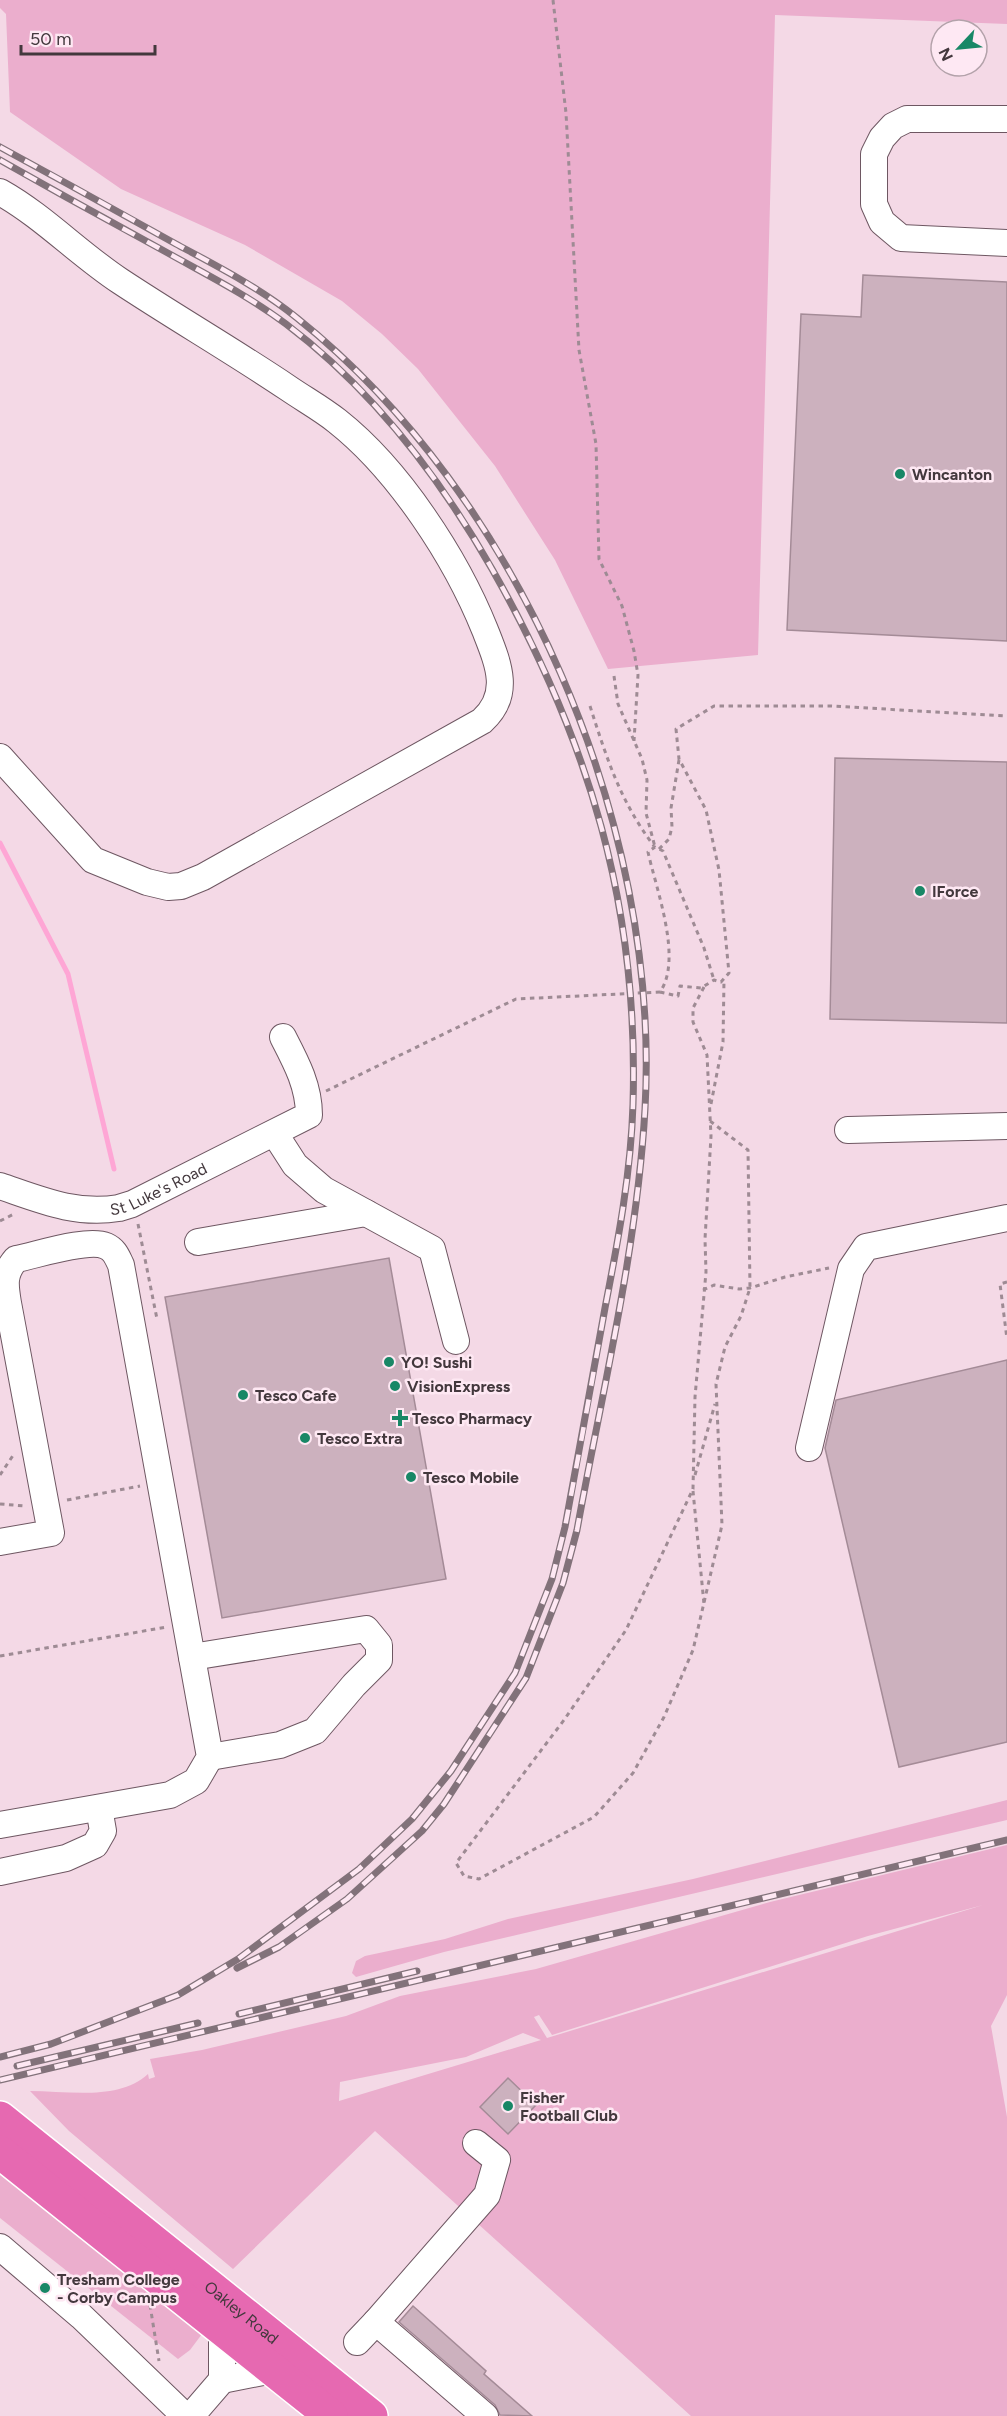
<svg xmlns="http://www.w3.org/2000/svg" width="1007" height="2416" font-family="Figtree,sans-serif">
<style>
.green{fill:#ebaecd;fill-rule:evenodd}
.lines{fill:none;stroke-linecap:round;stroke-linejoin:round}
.stream{stroke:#fea6d5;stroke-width:5}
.building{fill:#ccb1be;stroke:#a48b97;stroke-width:1.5}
.minor-casing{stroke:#6e5762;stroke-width:28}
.highway-casing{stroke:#fff;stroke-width:36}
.path{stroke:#9e8b94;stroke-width:3;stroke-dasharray:4.5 4.5;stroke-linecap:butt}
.minor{stroke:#fff;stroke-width:26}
.highway{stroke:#e669b1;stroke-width:33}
.rail-casing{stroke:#82727a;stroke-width:7}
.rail{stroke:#fee8f3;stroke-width:4.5;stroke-dasharray:14;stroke-linecap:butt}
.poi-dot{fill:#188766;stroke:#fee8f3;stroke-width:2}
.labels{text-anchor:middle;stroke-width:5;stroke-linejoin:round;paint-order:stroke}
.poi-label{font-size:16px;font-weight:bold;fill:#43383d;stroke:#fee8f3;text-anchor:start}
.street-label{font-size:16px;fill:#43383d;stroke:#fee8f3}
</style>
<rect width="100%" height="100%" fill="#f4d9e6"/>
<!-- green -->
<g class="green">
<path d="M0,0H1007V24L775,15L758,655L608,669L555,560L495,466L418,369L382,334L342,301L245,245L121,189L10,112L6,14L0,8Z"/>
<path d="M1007,1800V1820L444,1952L356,1977L352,1973L356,1961L365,1956L445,1939L508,1919L693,1879Z"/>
<path d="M1007,1845V1995L991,2026L1007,2117V2416H691L375,2131L233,2269L69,2131L30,2091C68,2091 119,2101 148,2074L149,2079L155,2077L150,2059L202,2050L346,2016L400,1996L536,1969L770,1902ZM983,1905L547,2038L534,2017L539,2015L552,2035L868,1936ZM523,2033L541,2040L339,2101L340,2082L466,2057Z"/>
<path d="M0,2165L202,2334L190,2350L178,2359L0,2218Z"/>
</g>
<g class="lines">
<!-- stream -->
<path class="stream" d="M0,843L68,974L114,1169"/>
</g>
<!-- building -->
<g class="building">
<path d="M863,275L1007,282V641L787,630L801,314L861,317Z"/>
<path d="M835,758L1007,762V1023L830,1019Z"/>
<path d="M389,1258L446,1579L222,1618L165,1297Z"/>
<path d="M1007,1360V1742L899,1767L825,1448L836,1400Z"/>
<path d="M508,2078L536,2105L508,2134L480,2107Z"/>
<path d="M413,2306L486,2371L484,2374L532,2416L500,2415L495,2405L399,2322Z"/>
</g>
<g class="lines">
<defs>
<g id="minor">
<path d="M1007,119H907L893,126L882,138L874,154V204L882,222L901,238L1007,243"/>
<path d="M0,192C43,216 79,254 120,281C176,318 233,351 288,388C304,399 322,409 337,421C399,470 456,558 485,630C498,663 512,694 482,721L203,877L181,886L168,887L147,882L93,860L0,757"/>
<path d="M848,1130L1007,1126"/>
<path d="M275,1134L295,1165L324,1190L432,1249L456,1341"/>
<path id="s1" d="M0,1186C41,1200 75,1215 119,1208L132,1204L309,1115C309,1086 296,1062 283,1037"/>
<path d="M198,1242L366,1213"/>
<path d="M809,1448L851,1269L866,1247L1007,1218"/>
<path d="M0,1542L51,1533L8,1303C5,1285 3,1274 16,1259C37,1255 88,1238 106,1246C115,1250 117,1257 121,1265L210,1757L196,1781L170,1795L0,1825"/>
<path d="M192,1657L366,1629L379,1645V1660L354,1685L315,1731L280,1745L210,1757"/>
<path d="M0,1872L66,1858L95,1845L103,1831L99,1808"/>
<path d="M476,2143L497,2160L487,2195L376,2322L485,2416"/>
<path d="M0,2247L81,2316L185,2416"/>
<path d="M357,2342L376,2322"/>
<path d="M222,2380L273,2370"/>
<path d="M191,2416L222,2380V2330"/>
</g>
<g id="highway">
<path id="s2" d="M0,2118L371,2416"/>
<path d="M0,2152L331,2416"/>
</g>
</defs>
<!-- minor casing -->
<use href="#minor" class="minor-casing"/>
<!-- highway casing -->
<use href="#highway" class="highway-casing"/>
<!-- path -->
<g class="path">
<path d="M553,0L566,113L579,350L596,444L599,559L622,606L634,651L638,675L634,741"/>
<path d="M614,676L618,704L642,759L647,780L646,813L655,847"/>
<path d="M590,706C607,759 620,801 654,846"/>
<path d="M659,849L669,839L672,827L671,808L679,760"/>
<path d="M704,987L693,1008V1022L707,1055L711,1136L705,1239L706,1272L695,1397L693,1489L626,1630L564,1720L456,1863L464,1876L479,1879L594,1817L633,1773L664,1717L693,1650L722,1525L716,1384L725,1347L741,1316L750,1288L748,1150L710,1121"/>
<path d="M660,992L678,996L680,986L701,988L714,980L721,982L729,973L719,870L706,810L679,759L676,729L714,706H831L1007,716"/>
<path d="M326,1091L516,999L660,992C683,959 656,889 648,852L655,847L663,851L704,948L714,980"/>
<path d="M711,1104L723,1042L724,980"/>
<path d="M0,1221L14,1214"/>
<path d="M138,1224L157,1319"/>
<path d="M1007,1282L1000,1284L1007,1339"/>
<path d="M703,1290L714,1285L739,1289L750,1288L785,1277L829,1268"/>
<path d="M0,1475L14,1454"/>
<path d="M695,1475L715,1404"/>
<path d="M693,1491L704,1604"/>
<path d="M67,1500L140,1486"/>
<path d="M0,1504L25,1506"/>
<path d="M0,1656L167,1627"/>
<path d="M150,2305L159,2361"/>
</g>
<!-- minor -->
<use href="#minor" class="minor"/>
<!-- highway -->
<use href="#highway" class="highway"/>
<defs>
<g id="rail">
<path d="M0,147C59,179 117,211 176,244C217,266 260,288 297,318C520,496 661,824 645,1109C637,1250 602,1392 577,1530L563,1583L526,1678L444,1804L422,1831L347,1899L279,1947L237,1968"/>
<path d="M0,160C55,191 111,222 166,252C207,275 249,296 286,324C372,389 439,476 492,569C589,740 639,906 633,1104C631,1173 618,1241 605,1308C592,1381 579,1454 565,1527L552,1579L515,1673L451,1771L412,1819L359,1869L238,1959L178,1995L51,2044L0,2057"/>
<path d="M239,2014L417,1971"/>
<path d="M17,2066L198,2023"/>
<path d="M0,2080L1007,1840"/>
</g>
</defs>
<!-- rail casing -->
<use href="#rail" class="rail-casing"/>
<!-- rail -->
<use href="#rail" class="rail"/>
</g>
<!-- markers -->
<g class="poi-dot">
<circle cx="900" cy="474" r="6"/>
<circle cx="920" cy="891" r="6"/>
<circle cx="389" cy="1362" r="6"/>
<circle cx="395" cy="1386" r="6"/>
<circle cx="243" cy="1395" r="6"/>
<path d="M397 1409h6v6h6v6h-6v6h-6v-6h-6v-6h6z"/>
<circle cx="305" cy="1438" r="6"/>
<circle cx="411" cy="1477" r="6"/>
<circle cx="508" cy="2106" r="6"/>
<circle cx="45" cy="2288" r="6"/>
</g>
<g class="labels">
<!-- poi labels -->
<g class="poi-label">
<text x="912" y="480">Wincanton</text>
<text x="932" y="897">IForce</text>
<text x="401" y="1368">YO! Sushi</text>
<text x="407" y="1392">VisionExpress</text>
<text x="255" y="1401">Tesco Cafe</text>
<text x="412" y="1424">Tesco Pharmacy</text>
<text x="317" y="1444">Tesco Extra</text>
<text x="423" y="1483">Tesco Mobile</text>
<text x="520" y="2103">Fisher<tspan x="520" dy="18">Football Club</tspan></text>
<text x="57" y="2285">Tresham College<tspan x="57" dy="18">- Corby Campus</tspan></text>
</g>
<!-- street labels -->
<g class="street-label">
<text dy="6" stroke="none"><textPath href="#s1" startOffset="166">St Luke's Road</textPath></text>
<text dy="6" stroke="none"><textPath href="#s2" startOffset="310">Oakley Road</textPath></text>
</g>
</g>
<!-- north arrow -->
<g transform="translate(959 48) rotate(244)"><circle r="28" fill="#fee8f3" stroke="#b3a2aa" stroke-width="1.5"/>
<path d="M0-4.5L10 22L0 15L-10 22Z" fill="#188766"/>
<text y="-9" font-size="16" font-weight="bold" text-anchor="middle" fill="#43383d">N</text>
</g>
<!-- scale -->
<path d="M21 45v9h134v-9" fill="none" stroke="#43383d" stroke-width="3"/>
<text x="30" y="45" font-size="18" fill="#43383d" stroke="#fee8f3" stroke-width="4.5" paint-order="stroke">50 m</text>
</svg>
